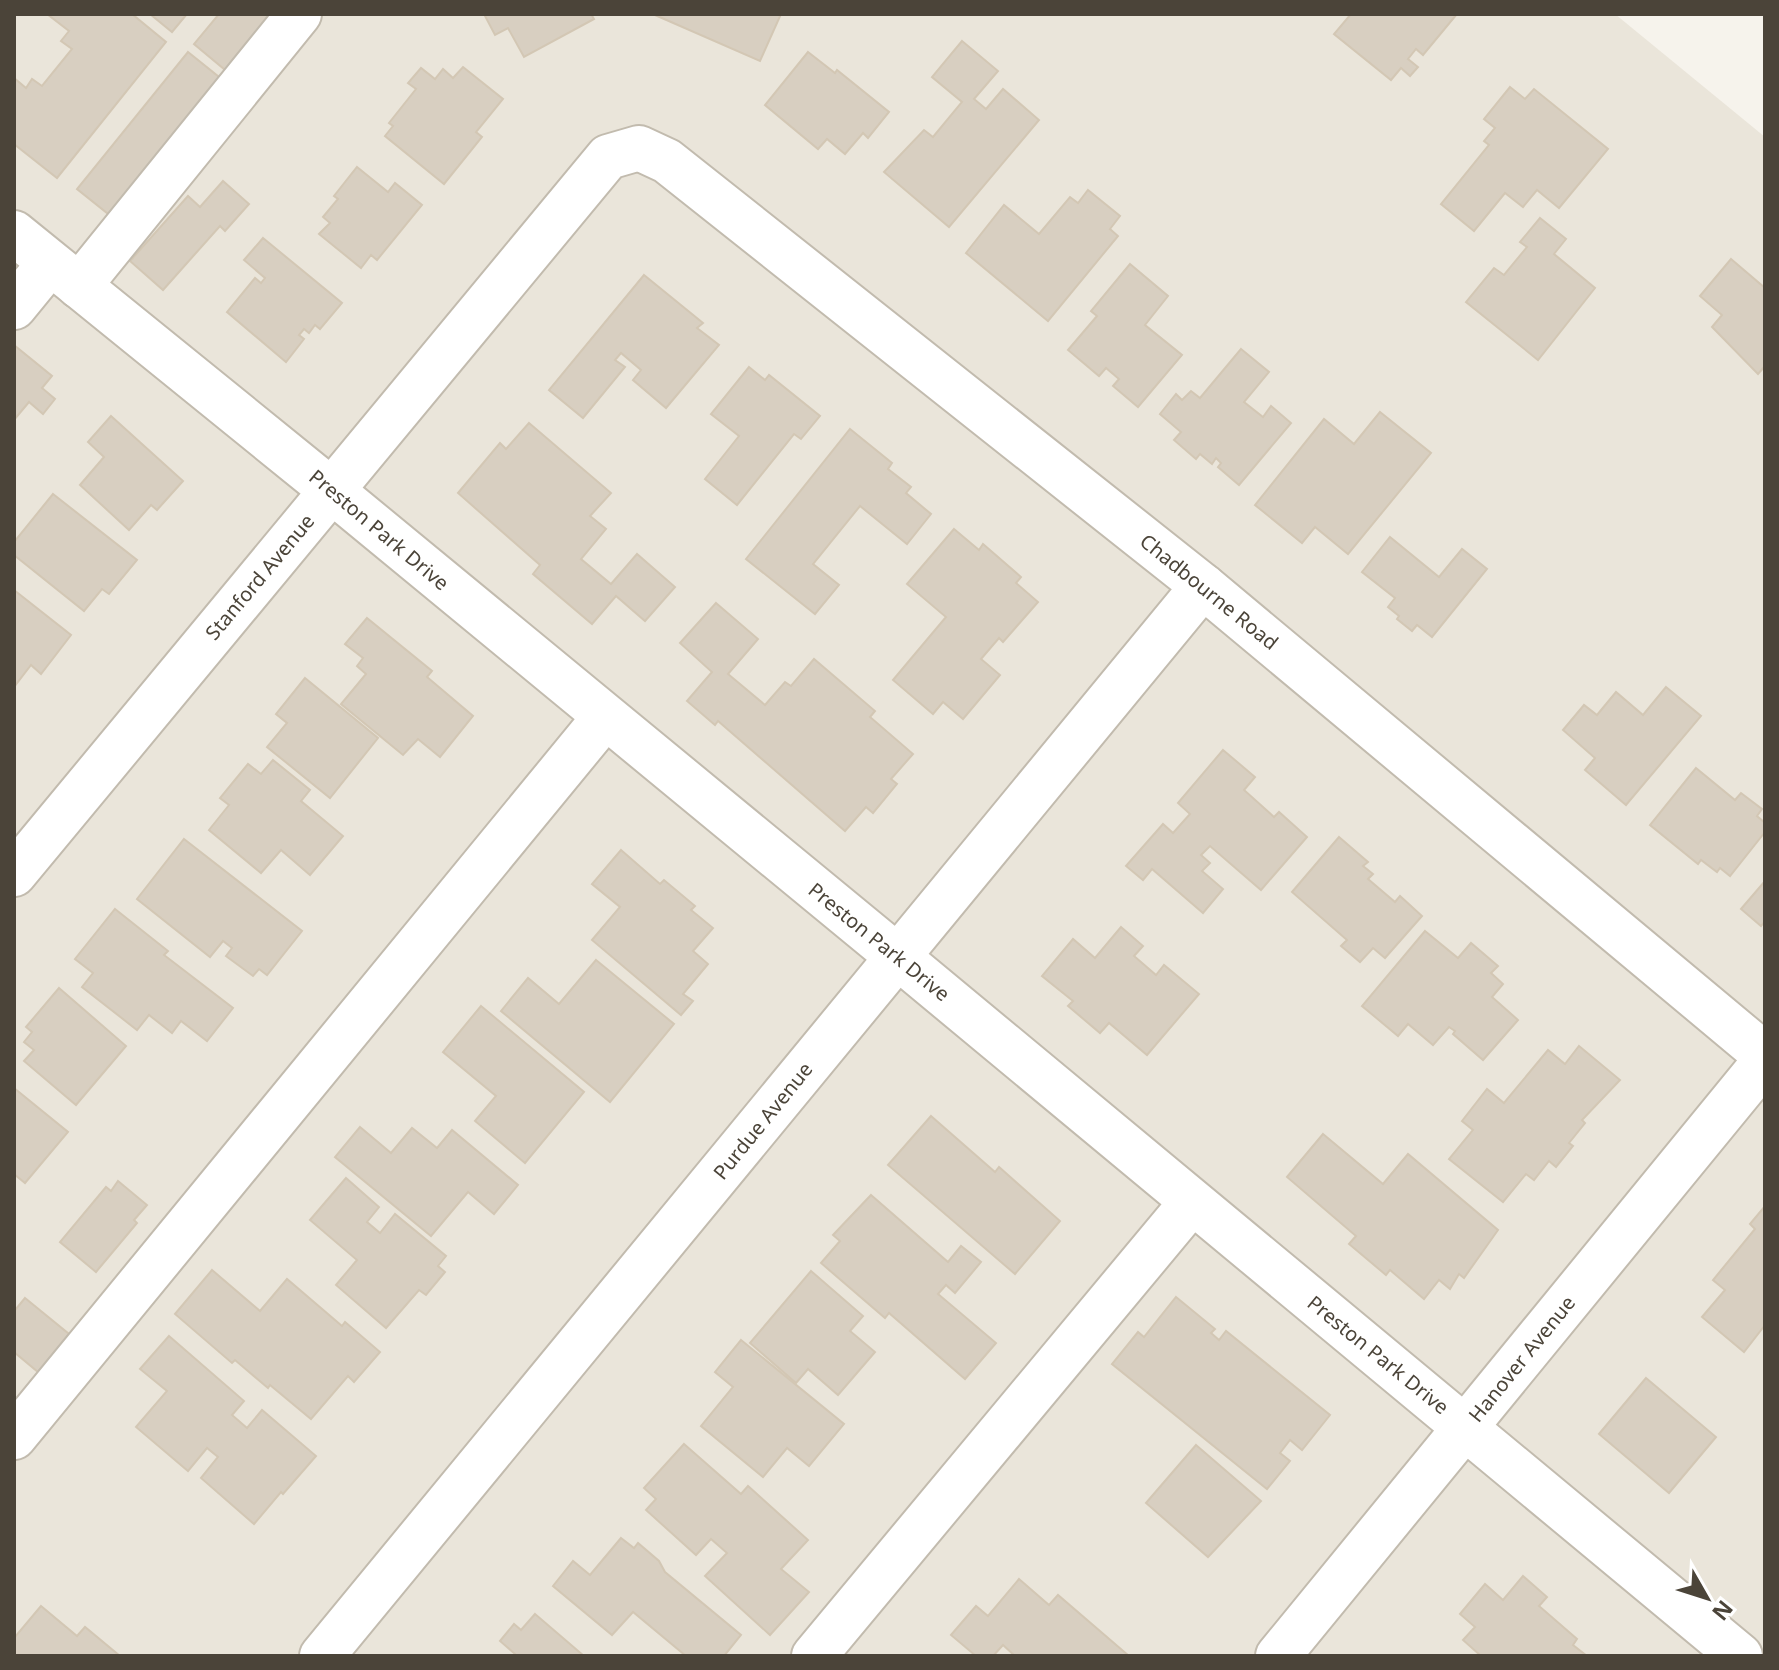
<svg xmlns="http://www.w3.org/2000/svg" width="1779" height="1670" font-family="'Noto Sans',sans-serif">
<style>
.residential{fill:#eae5da}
.building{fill:#d8cfc1;stroke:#d3c7b4;stroke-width:2}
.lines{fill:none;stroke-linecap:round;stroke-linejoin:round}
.minor-casing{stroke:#c2bbae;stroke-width:48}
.minor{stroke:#fff;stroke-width:44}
.labels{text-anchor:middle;stroke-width:7;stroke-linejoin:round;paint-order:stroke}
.street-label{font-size:20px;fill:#4b4439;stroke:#fff}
</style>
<rect width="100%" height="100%" fill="#f6f3ec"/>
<!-- residential -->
<path class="residential" d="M14,14H1615L1765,137V1656H14Z"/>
<!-- building -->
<g class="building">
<path d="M47,14H132L166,42L57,178L14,144V78L26,88L32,79L42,86L72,49L61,41L69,31Z"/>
<path d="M150,14H187L172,32Z"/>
<path d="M219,14H278L230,74L194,44Z"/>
<path d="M484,14H591L594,19L524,57L508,28L495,35Z"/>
<path d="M655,14H781L760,61L655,15Z"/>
<path d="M1351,14H1457L1423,55L1416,49L1408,59L1418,67L1410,76L1401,68L1391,80L1334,34Z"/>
<path d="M962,41L998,71L974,99L986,109L1003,89L1039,120L949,227L884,172L924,130L933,137L962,102L932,77Z"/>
<path d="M188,52L224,81L112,217L77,189Z"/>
<path d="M808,52L835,73L837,70L889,112L868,138L863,133L845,154L827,139L818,149L765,105Z"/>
<path d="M463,67L503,99L476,132L482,137L444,184L385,136L393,126L389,123L416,89L408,83L421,68L435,79L443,69L453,78Z"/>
<path d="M1510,87L1525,99L1534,89L1608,149L1559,208L1537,190L1523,207L1505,193L1474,231L1441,204L1489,145L1484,141L1495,128L1484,119Z"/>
<path d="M357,167L388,192L395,183L422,205L377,260L371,255L361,268L319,234L330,223L323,217L338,199L334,196Z"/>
<path d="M223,181L249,204L225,231L220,226L163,290L130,261L188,196L200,207Z"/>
<path d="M1088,190L1120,216L1110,229L1118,236L1048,321L966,253L1004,205L1039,234L1070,197L1078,203Z"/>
<path d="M1540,218L1566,239L1554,254L1595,288L1538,360L1466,302L1494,268L1504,275L1527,247L1520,242Z"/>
<path d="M263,238L342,303L320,329L315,325L309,333L304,329L299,335L304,339L286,362L227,312L255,278L261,283L265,278L244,260Z"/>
<path d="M1731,259L1765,288V366L1758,374L1712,327L1722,315L1700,296Z"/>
<path d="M1130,264L1168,296L1145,325L1182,355L1138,407L1113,386L1119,379L1106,368L1099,376L1068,350L1097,316L1091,311Z"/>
<path d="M644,275L703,323L697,328L719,345L666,408L633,380L641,370L621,353L615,360L625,367L583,418L549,390Z"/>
<path d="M14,345L52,376L42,388L55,399L43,414L29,402L14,420Z"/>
<path d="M1241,349L1269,372L1244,402L1263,417L1271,406L1291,423L1239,485L1218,467L1221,463L1216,458L1212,464L1200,454L1196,459L1174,440L1181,432L1160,414L1176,394L1182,400L1191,391L1200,398Z"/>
<path d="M749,367L765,380L769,375L820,416L801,439L794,434L737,505L705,479L739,436L711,414Z"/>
<path d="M1380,412L1431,453L1348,554L1315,527L1302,543L1255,505L1324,419L1354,444Z"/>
<path d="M111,416L183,481L157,510L151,505L129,530L80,485L104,457L88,442Z"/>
<path d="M529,423L611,493L590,516L606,529L581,559L611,584L637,554L675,587L645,621L616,596L592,624L533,574L540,565L458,493L500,443L506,449Z"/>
<path d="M850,429L892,463L888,469L911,487L906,493L931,514L907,544L860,506L813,564L839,585L815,614L746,559Z"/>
<path d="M53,494L137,560L109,594L102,589L84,611L14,555V542Z"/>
<path d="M954,529L979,550L983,544L1021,577L1016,583L1038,602L1003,642L999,638L981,659L1000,675L963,719L943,702L933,714L893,680L946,617L907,584Z"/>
<path d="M1390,537L1439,577L1462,549L1487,569L1432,637L1417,625L1412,631L1397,619L1399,616L1388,607L1395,598L1362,572Z"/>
<path d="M14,590L71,635L41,674L31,665L14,687Z"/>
<path d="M716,603L758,639L728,674L765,705L785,682L791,686L814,659L875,711L870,717L913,754L891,779L897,784L873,813L866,807L845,831L718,721L715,725L687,701L712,672L680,643Z"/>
<path d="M367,618L432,671L427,677L473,716L440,757L418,739L403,755L341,704L366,674L357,666L363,658L345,644Z"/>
<path d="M305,678L378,738L330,798L267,747L287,723L276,714Z"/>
<path d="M1666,687L1701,716L1626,805L1585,770L1595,758L1563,730L1584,705L1597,715L1616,692L1643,715Z"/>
<path d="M1223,750L1255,777L1244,790L1274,817L1279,812L1307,837L1261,890L1210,846L1201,855L1210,863L1202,871L1223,889L1203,913L1152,869L1143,880L1126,866L1163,824L1173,833L1190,814L1178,803Z"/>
<path d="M273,760L310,790L301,801L343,836L310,875L281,850L261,873L209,830L229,805L220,798L248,764L261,774Z"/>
<path d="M1696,768L1735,800L1741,793L1762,809L1757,816L1765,823V832L1730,876L1720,868L1717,872L1701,860L1698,864L1650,825Z"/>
<path d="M1339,837L1368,862L1363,866L1373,874L1368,879L1395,902L1400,896L1422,916L1385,958L1373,948L1360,962L1341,946L1347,940L1292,892Z"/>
<path d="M184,839L302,931L267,975L259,969L253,976L226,956L232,948L223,941L210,957L137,899Z"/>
<path d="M621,850L660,884L664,880L695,906L691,910L713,928L693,951L708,964L683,994L693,1001L681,1015L592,940L620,907L592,884Z"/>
<path d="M1765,881V921L1761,926L1741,909Z"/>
<path d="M115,909L168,951L164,955L233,1008L207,1041L181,1021L172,1033L149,1015L137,1030L82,987L93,973L75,959Z"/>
<path d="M1121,927L1143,946L1134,956L1156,975L1164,965L1199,994L1147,1055L1109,1023L1100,1033L1068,1006L1073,1001L1042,976L1073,939L1095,958Z"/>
<path d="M1425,931L1458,958L1471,943L1498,966L1491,973L1503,984L1492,997L1518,1020L1483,1060L1453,1034L1455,1031L1449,1027L1433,1045L1408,1024L1398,1036L1362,1006Z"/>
<path d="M596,960L674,1024L610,1102L501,1011L528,978L559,1004Z"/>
<path d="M59,988L126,1046L76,1105L24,1061L34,1050L24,1042L32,1032L26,1027Z"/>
<path d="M481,1006L584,1092L525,1163L475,1121L496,1096L443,1052Z"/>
<path d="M1579,1046L1620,1080L1582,1120L1585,1123L1569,1143L1573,1146L1556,1167L1549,1161L1534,1180L1526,1174L1503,1202L1449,1159L1473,1130L1462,1121L1487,1089L1504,1103L1548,1050L1565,1064Z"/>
<path d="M14,1088L68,1132L25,1183L14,1174Z"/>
<path d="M931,1116L995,1172L999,1167L1060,1221L1015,1274L888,1165Z"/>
<path d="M360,1127L391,1153L412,1128L437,1148L452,1130L518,1185L494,1214L468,1192L431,1236L335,1157Z"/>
<path d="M1323,1134L1383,1184L1408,1154L1498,1230L1464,1278L1459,1274L1450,1289L1439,1280L1424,1299L1390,1270L1386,1275L1349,1244L1356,1236L1287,1177Z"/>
<path d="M346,1178L379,1207L367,1222L380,1233L395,1214L446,1256L438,1266L445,1272L426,1295L419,1290L386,1328L336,1285L357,1260L310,1220Z"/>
<path d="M118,1181L147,1205L134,1220L137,1223L96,1272L60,1242L106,1187L111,1191Z"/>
<path d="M871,1195L948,1262L961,1246L981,1262L955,1293L946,1285L938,1294L996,1343L965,1379L889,1313L885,1318L821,1263L840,1241L833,1235Z"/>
<path d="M1765,1206V1325L1744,1352L1702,1317L1725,1290L1713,1280L1755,1229L1750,1224Z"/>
<path d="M212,1270L260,1311L287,1279L342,1326L345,1322L380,1352L354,1382L348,1376L311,1419L270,1385L268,1388L235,1360L232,1363L175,1314Z"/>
<path d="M811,1271L863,1316L850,1331L875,1352L838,1395L808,1369L796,1383L750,1343Z"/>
<path d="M1176,1297L1215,1329L1211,1333L1219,1340L1226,1331L1330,1415L1302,1450L1290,1440L1280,1453L1290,1461L1267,1489L1112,1364L1138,1332L1144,1337Z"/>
<path d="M25,1298L69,1334L38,1372L14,1352V1308L16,1309Z"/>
<path d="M169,1336L244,1401L232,1415L247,1428L262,1410L316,1456L283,1494L281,1492L254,1524L201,1478L218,1457L207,1448L188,1471L136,1427L167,1391L140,1369Z"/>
<path d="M741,1340L844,1424L809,1466L787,1448L763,1477L701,1426L733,1387L715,1372Z"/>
<path d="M1646,1378L1716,1437L1669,1493L1599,1434Z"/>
<path d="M684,1444L741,1494L748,1486L808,1540L781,1569L809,1592L770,1635L705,1576L727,1553L711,1539L696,1555L646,1510L656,1499L644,1488Z"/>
<path d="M1196,1445L1261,1501L1208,1557L1146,1503Z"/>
<path d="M621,1538L634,1548L638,1543L659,1561L665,1572L741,1635L724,1656H686L633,1612L612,1635L553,1586L573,1561L590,1575Z"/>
<path d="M1523,1576L1547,1597L1539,1606L1577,1639L1573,1645L1587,1656H1481L1463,1640L1475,1627L1460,1614L1485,1584L1503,1600Z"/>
<path d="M1019,1579L1049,1605L1058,1595L1129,1656H1015L1003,1645L993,1656H976L951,1635L976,1606L988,1616Z"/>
<path d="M41,1606L77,1636L85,1627L120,1656H14V1638Z"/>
<path d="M535,1614L584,1656H513L515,1654L500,1641L514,1624L521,1630Z"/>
</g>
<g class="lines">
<defs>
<g id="minor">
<path d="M14,233L331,490L898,957L1740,1656"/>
<path d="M79,286L299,14"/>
<path d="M14,307L50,263"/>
<path d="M14,874L608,157L639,148L667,161L1203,586L1765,1055"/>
<path d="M14,1437L605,717"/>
<path d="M322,1656L1203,586"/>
<path d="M814,1656L1192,1202"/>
<path d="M1278,1656L1765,1061"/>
</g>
</defs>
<!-- minor casing -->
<use href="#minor" class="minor-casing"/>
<!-- minor -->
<use href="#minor" class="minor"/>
</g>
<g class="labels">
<!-- street labels -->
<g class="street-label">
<text transform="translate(379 530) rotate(40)" y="7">Preston Park Drive</text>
<text transform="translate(260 577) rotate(-50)" y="7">Stanford Avenue</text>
<text transform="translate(1209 592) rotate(39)" y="7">Chadbourne Road</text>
<text transform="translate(879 942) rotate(39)" y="7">Preston Park Drive</text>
<text transform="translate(763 1121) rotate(-51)" y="7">Purdue Avenue</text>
<text transform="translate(1378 1355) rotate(39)" y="7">Preston Park Drive</text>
<text transform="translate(1522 1359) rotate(-51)" y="7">Hanover Avenue</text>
</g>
</g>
<!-- border -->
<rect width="1779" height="1670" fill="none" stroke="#4b4439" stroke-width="32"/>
<!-- north arrow -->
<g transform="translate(1707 1598) rotate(129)" stroke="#ffffff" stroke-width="6" paint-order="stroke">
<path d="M0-6L14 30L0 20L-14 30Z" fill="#4b4439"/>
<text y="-12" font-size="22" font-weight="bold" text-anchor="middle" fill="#4b4439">N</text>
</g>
</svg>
